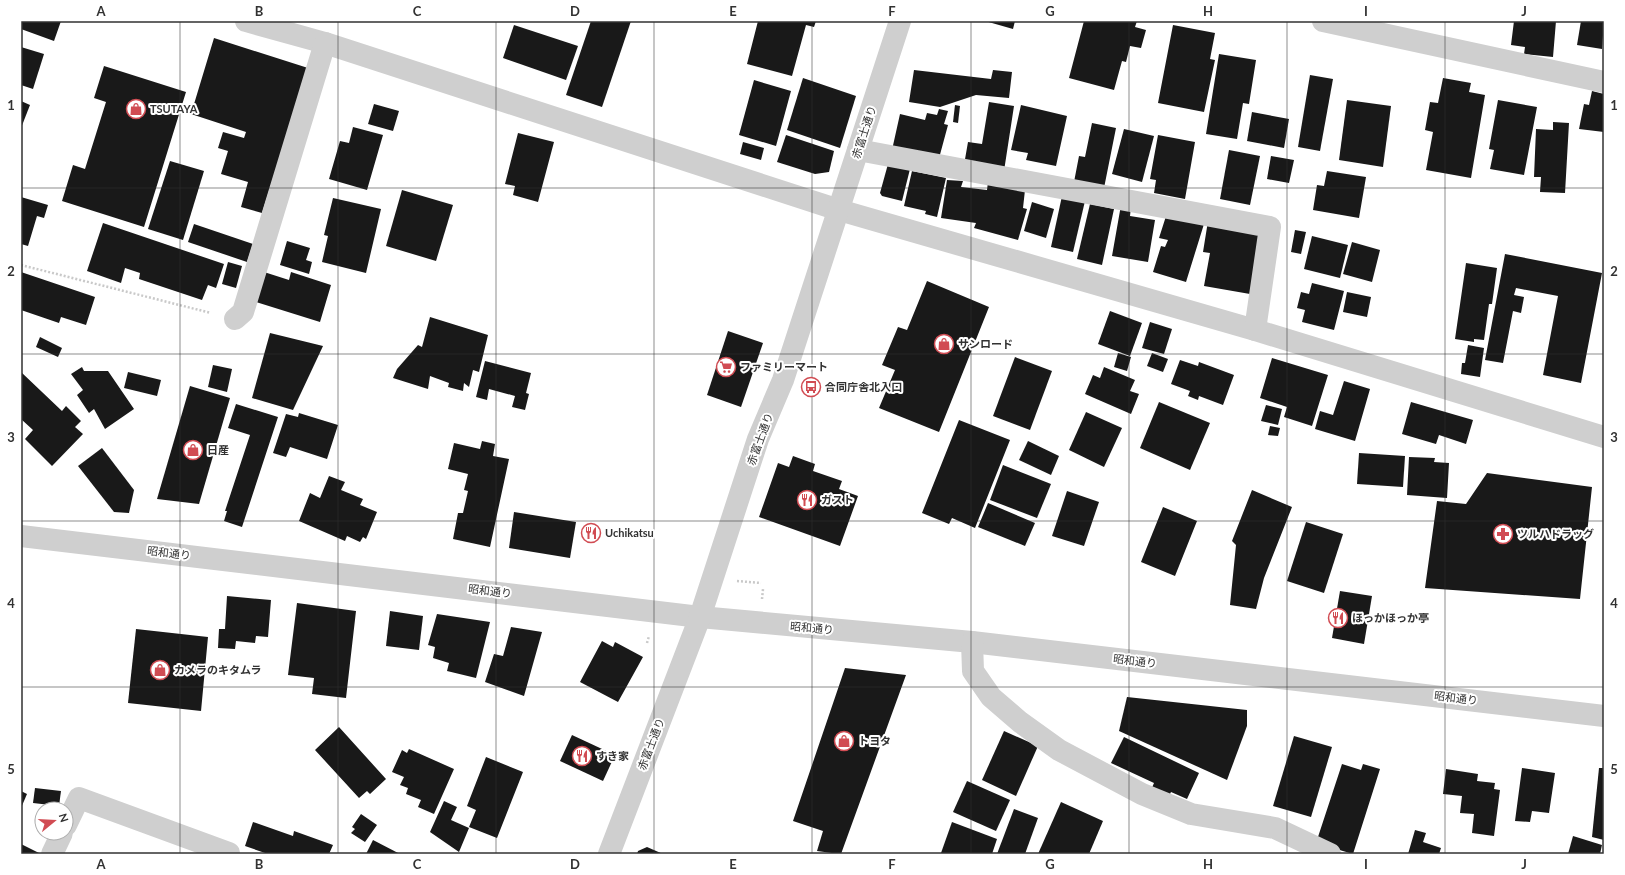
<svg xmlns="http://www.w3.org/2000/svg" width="1625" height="875" font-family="Lato,'Noto Sans JP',sans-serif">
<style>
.building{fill:#191919}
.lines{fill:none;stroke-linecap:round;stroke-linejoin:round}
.path{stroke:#c9c9c9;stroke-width:2.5;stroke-dasharray:2 2;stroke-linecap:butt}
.minor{stroke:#cfcfcf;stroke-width:22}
.grid{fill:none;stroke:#323232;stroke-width:1;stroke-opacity:0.55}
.labels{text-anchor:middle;stroke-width:4;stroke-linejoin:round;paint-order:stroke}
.poi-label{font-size:11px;font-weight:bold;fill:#323232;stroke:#fff;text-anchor:start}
.street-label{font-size:11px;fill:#323232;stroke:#fff}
.neatline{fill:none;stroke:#323232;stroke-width:1.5}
.grid-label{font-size:13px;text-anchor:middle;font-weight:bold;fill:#323232}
</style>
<rect width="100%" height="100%" fill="#fff"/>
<!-- building -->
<g class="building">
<path d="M21,21H61L54,41L21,29Z"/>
<path d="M591,21H631L602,107L566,95Z"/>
<path d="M758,21H816L814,27L806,25L792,76L747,64Z"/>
<path d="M985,21H1015L1013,29Z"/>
<path d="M1084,21H1137L1135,27L1146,30L1141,48L1130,46L1126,62L1122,61L1114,90L1069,78Z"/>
<path d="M1514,21H1556L1553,57L1524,54L1525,47L1511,45Z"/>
<path d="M1581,21H1604L1602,49L1577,45Z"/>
<path d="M514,25L578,46L566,80L503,58Z"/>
<path d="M1173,25L1215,33L1210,59L1215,60L1204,112L1158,103Z"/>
<path d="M214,38L308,68L262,213L241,207L248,182L221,174L228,151L218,148L223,132L244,138L246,132L191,114Z"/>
<path d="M21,47L44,54L33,89L21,85Z"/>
<path d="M1219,54L1256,60L1249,104L1243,103L1237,139L1206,134Z"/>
<path d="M104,66L186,92L144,227L62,201L73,165L85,169L106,102L94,98Z"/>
<path d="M914,70L991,79L993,70L1012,72L1009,98L976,95L940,107L909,102Z"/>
<path d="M1310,75L1333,79L1320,151L1298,147Z"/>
<path d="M803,78L856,96L840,148L787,130Z"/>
<path d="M1443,78L1471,83L1469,92L1485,95L1471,178L1426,170L1433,132L1425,130L1430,102L1438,103Z"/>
<path d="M754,80L791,91L776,146L739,135Z"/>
<path d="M1592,91L1604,94V132L1579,129L1584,104L1589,105Z"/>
<path d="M1347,100L1391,106L1383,167L1339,160Z"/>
<path d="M1498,100L1537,107L1524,175L1490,169L1494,150L1489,149Z"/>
<path d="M21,101L30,105L21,128Z"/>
<path d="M989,102L1014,106L1004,171L964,165L968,142L982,144Z"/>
<path d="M374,104L399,111L393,131L368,124Z"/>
<path d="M955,105L960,106L958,123L953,122Z"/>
<path d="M1021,105L1067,116L1056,166L1026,160L1028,153L1011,150Z"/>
<path d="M939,109L948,111L944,124L948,125L938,162L892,150L900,114L925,120L927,113L937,115Z"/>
<path d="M1252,112L1289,119L1284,148L1247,141Z"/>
<path d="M1553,122L1569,123L1565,193L1540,192L1541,177H1534L1536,129L1553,130Z"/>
<path d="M1092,123L1116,128L1104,188L1074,182L1079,156L1085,157Z"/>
<path d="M353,127L383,135L367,190L329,179L340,141L349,143Z"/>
<path d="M1124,129L1154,136L1142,182L1112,174Z"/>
<path d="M518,133L554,142L538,202L513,195L515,186L505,184Z"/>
<path d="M786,135L834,151L829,172L815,174L777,162Z"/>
<path d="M1158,135L1195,142L1185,199L1154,193L1156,180L1150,179Z"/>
<path d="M743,142L764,148L761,160L740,154Z"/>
<path d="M1229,150L1260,156L1250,205L1220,199Z"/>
<path d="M1271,156L1294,160L1289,183L1267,179Z"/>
<path d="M170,161L204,171L183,240L148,229Z"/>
<path d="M888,164L910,169L902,201L882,196L880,193Z"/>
<path d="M912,171L946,178L937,217L925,214L926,211L904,206Z"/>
<path d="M1327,171L1366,177L1359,218L1313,210L1317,185L1324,186Z"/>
<path d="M947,180L963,181L961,187L987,190L988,182L1025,190L1023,208L1027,209L1018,240L974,228L976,223L941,218Z"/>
<path d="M402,190L453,205L436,261L386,246Z"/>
<path d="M1062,196L1085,201L1073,252L1051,247Z"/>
<path d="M21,197L48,205L44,218L37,216L28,246L21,244Z"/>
<path d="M333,198L381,209L366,273L322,262L328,236L324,235Z"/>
<path d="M1032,202L1054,209L1046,238L1024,231Z"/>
<path d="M1090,204L1114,209L1102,265L1077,259Z"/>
<path d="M1121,205L1131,207L1130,216L1155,220L1148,262L1112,256Z"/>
<path d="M1167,213L1204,224L1186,282L1153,272L1161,246L1165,247L1168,240L1159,238Z"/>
<path d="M1208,221L1261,231L1250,294L1204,286L1210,253L1203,252Z"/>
<path d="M103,223L224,264L216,288L208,285L202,300L139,279L140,273L125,268L121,283L87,271Z"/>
<path d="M194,224L253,244L247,262L188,242Z"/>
<path d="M1295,230L1306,232L1301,254L1291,252Z"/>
<path d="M1312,236L1348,245L1340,278L1304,269Z"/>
<path d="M287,241L310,248L306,260L312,262L309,274L280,265Z"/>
<path d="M1352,242L1380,250L1372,282L1343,274Z"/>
<path d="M1505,254L1602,273L1581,383L1543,375L1558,296L1516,288L1514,295L1524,297L1521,313L1513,311L1503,363L1485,360Z"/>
<path d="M228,262L242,266L236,288L222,284Z"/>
<path d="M1466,263L1497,268L1492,304H1489L1484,340L1474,339V342L1455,339Z"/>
<path d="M21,272L95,297L86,325L61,317L59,323L21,310Z"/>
<path d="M264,272L289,280L291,272L331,285L320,322L256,302Z"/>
<path d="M927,281L989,307L939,432L879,408L895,370L882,365L898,327L907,330Z"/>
<path d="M1312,283L1344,291L1334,330L1302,322L1305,310L1297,308L1301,292L1309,294Z"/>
<path d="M1347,292L1371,297L1367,317L1343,312Z"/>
<path d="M1110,311L1142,323L1130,356L1098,344Z"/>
<path d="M430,317L488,335L479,372L473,370L469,387L464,383L463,391L448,387L449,383L430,376L428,389L393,378L397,369L418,345L422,347Z"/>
<path d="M1150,322L1172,329L1164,354L1142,348Z"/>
<path d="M728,331L763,343L741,407L707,395Z"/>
<path d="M270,333L323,346L293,410L252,398Z"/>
<path d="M40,337L62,348L58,357L36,347Z"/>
<path d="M1468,345L1484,348L1480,377L1461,374L1462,363H1465Z"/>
<path d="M1118,353L1131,357L1127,371L1114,367Z"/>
<path d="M1152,353L1168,359L1163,372L1147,366Z"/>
<path d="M1015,357L1052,371L1030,430L993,416Z"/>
<path d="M1272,358L1328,375L1312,426L1284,417L1287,407L1260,398Z"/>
<path d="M1180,360L1198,366L1199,362L1234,375L1223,405L1199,396L1198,400L1188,396L1190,391L1171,384Z"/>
<path d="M485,361L531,373L526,393L529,394L525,410L512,407L515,396L489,389L487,400L476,397Z"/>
<path d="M213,365L232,369L227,392L208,387Z"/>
<path d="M82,367L84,371H108L134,409L105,429L94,409L89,413L77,395L83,390L71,374Z"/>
<path d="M1104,367L1135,380L1130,391L1139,394L1131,414L1085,394L1093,375L1100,378Z"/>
<path d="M21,372L62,411L66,406L81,421L75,427L83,434L52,466L25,439L33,430L21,419Z"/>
<path d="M128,372L161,380L157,396L124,388Z"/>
<path d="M1344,381L1370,389L1355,441L1315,429L1320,411L1333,415Z"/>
<path d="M190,386L230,398L199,504L157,499Z"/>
<path d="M1159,402L1210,423L1190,470L1140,448Z"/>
<path d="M1411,402L1473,420L1466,444L1439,435L1436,444L1402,434Z"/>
<path d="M236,404L278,417L242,527L224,521L227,511H225L250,435L228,428Z"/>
<path d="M1266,405L1282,409L1278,425L1261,421Z"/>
<path d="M1086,412L1122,428L1104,467L1069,450Z"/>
<path d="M299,413L338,425L327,459L290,447L286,457L273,453L286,414L298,417Z"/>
<path d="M959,420L1010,440L975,528L952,518L949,524L922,513Z"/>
<path d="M1270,426L1280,428L1278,436L1268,435Z"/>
<path d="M482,441L495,444L493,456L509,459L490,547L453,539L458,513H463L468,491L464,490L468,474L448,469L454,443L480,449Z"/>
<path d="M1028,441L1059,456L1051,475L1019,460Z"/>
<path d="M102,448L134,490L129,513L114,512L78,466Z"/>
<path d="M1359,453L1405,456L1403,487L1357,484Z"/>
<path d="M793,456L815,464L813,471L842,481L839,489L858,496L840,546L759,517L778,463L789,467Z"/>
<path d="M1409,457L1435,458L1434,462L1449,463L1447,498L1407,495Z"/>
<path d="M1003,465L1051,484L1037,518L990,500Z"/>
<path d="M1487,473L1592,487L1580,599L1425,588L1437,501L1466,504Z"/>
<path d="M329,476L345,482L341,490L363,499L360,505L377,512L366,539L363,537L360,542L347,536L345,541L299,521L310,493L320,498Z"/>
<path d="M1252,490L1292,507L1264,578L1256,609L1230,605L1236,545L1232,541Z"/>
<path d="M1067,491L1099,502L1084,546L1052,536Z"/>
<path d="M988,503L1035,523L1025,546L978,527Z"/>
<path d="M1163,507L1197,521L1175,576L1141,562Z"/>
<path d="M514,512L576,522L570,558L509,548Z"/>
<path d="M1306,522L1343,534L1324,593L1287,581Z"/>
<path d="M1340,591L1372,596L1364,644L1332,638Z"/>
<path d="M227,596L271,600L268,637L256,636L255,643L236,641L235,649L218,648L219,629H225Z"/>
<path d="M297,603L356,611L346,698L312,694L314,678L288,675Z"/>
<path d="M390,611L423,616L419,650L386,646Z"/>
<path d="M437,614L490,622L476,678L447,671L449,663L433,658L435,647L428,645Z"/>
<path d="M511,627L542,632L524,696L485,682L494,654L503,656Z"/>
<path d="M136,629L208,637L201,711L128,703Z"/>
<path d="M602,641L613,647L615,642L643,657L618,702L580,682Z"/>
<path d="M845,668L906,675L841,854H839L817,851L823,831L793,821Z"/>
<path d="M1127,697L1247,710V726L1227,780L1119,731Z"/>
<path d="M339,727L386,779L370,794L367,791L359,798L315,750Z"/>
<path d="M1004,731L1038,746L1016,796L982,780Z"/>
<path d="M572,735L615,755L603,781L560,761Z"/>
<path d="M1294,736L1332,747L1311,817L1273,806Z"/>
<path d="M1124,737L1199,773L1187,799L1171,792L1168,798L1151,790L1154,783L1111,763Z"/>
<path d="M409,749L454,769L434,814L418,807L421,800L406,794L408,788L400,785L404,777L392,772L402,750L407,753Z"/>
<path d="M486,757L523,772L497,838L469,827L476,810L467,806Z"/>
<path d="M1342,764L1361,770L1363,764L1380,769L1353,854L1316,843Z"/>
<path d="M1522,768L1555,773L1549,813L1532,811L1530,822L1515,821Z"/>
<path d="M1599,768H1604V840L1592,837Z"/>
<path d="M1446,769L1478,774L1477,781L1495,783L1494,789L1500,790L1494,836L1472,833L1474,814L1460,813L1462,796L1443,794Z"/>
<path d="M967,781L1010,800L996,831L953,812Z"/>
<path d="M35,788L61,791L59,806L33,803Z"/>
<path d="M21,791L27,794L21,808Z"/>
<path d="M444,801L457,807L451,820L469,828L459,852L430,832Z"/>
<path d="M1061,802L1103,821L1089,854H1038Z"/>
<path d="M1014,809L1038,818L1025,854H997Z"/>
<path d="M361,814L377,825L365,842L351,833L355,829L352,827Z"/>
<path d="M253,822L293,836L294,831L333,845L329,854H268L245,846Z"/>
<path d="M952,822L997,839L992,854L941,853Z"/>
<path d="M1415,830L1426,833L1423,842L1441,848L1439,854H1408Z"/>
<path d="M1573,836L1602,845L1600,854H1568Z"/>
<path d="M373,840L400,854H366Z"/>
<path d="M21,844L41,854H21Z"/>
<path d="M647,847L663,854H637L638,851Z"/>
</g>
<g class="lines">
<!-- path -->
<g class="path">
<path d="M21,265L211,313"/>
<path d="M737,581L761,583"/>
<path d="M762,599L763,589"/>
<path d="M647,643L649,636"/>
</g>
<!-- minor -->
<g class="minor">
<path d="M246,21L325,43L839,210L1255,330L1604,437"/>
<path d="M1323,21L1604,82"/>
<path d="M858,150L1270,227L1255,330"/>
<path d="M235,319L243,312L325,43"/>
<path d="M21,536L700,617L972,642L1604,716"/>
<path d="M972,642L973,671L991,697L1020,722L1059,750L1142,794L1191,814L1275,828L1330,854"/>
<path d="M66,825L79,798L229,853"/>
<path d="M52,854L62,833"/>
<path d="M609,854L700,617L758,439L783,380L900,21"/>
</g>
</g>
<!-- grid -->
<path class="grid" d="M180,21V854M338,21V854M496,21V854M654,21V854M812,21V854M971,21V854M1129,21V854M1287,21V854M1445,21V854M21,188H1604M21,354H1604M21,521H1604M21,687H1604"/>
<!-- icons -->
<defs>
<symbol id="shop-ring" viewBox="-11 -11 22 22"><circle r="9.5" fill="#fff" stroke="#d14c53" stroke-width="1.5"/><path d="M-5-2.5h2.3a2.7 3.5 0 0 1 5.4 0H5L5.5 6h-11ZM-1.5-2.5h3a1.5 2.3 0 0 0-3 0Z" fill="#d14c53"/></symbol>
<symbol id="supermarket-ring" viewBox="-11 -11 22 22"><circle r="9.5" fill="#fff" stroke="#d14c53" stroke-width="1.5"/><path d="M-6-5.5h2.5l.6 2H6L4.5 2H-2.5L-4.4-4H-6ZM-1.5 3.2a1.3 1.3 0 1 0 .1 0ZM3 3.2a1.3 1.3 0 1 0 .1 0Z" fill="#d14c53"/></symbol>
<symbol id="bus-ring" viewBox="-11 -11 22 22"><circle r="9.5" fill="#fff" stroke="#d14c53" stroke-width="1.5"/><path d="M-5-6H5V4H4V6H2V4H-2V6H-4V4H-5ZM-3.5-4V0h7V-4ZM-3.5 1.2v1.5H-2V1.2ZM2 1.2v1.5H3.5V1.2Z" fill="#d14c53"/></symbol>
<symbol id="restaurant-ring" viewBox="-11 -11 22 22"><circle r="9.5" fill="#fff" stroke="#d14c53" stroke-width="1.5"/><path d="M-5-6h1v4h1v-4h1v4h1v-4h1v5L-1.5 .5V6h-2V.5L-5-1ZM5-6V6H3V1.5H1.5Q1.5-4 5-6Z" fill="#d14c53"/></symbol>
<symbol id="pharmacy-ring" viewBox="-11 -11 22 22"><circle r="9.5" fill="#fff" stroke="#d14c53" stroke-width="1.5"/><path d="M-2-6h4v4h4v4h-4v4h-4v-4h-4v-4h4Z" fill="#d14c53"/></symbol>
</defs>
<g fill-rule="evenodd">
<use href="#shop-ring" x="125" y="98" width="22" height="22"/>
<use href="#shop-ring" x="933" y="333" width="22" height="22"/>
<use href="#supermarket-ring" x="715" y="356" width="22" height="22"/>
<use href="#bus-ring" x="800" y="376" width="22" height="22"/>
<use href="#shop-ring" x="182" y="439" width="22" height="22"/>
<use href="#restaurant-ring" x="796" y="489" width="22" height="22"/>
<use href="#restaurant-ring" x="580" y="522" width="22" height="22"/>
<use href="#pharmacy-ring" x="1492" y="523" width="22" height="22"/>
<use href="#restaurant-ring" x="1327" y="607" width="22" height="22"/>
<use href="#shop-ring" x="149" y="659" width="22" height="22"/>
<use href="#shop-ring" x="833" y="730" width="22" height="22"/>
<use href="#restaurant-ring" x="571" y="745" width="22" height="22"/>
</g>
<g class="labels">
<!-- poi labels -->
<g class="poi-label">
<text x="150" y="113">TSUTAYA</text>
<text x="958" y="348">サンロード</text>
<text x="740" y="371">ファミリーマート</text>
<text x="825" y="391">合同庁舎北入口</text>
<text x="207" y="454">日産</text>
<text x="821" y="504">ガスト</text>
<text x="605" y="537">Uchikatsu</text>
<text x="1517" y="538">ツルハドラッグ</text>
<text x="1352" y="622">ほっかほっか亭</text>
<text x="174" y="674">カメラのキタムラ</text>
<text x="858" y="745">トヨタ</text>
<text x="596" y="760">すき家</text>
</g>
<!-- street labels -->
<g class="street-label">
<text transform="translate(864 132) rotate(-72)" y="4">赤富士通り</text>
<text transform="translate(760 439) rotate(-70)" y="4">赤富士通り</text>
<text transform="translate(169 553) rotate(7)" y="4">昭和通り</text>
<text transform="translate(490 591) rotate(7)" y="4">昭和通り</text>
<text transform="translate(812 628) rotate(5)" y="4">昭和通り</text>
<text transform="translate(1135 661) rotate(7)" y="4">昭和通り</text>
<text transform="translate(1456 698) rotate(7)" y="4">昭和通り</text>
<text transform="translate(651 744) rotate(-69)" y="4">赤富士通り</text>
</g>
</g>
<!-- border -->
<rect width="1625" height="875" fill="none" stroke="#ffffff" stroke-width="44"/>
<!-- north arrow -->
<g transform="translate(54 821) rotate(72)"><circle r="19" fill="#ffffff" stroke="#adadad"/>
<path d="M0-3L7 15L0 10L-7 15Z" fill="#d14c53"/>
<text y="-6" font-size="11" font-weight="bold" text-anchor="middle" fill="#323232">N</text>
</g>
<rect x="22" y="22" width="1581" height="831" class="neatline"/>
<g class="grid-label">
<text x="101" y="16">A</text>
<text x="259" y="16">B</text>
<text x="417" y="16">C</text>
<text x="575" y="16">D</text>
<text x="733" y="16">E</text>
<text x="892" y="16">F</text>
<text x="1050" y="16">G</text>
<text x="1208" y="16">H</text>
<text x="1366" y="16">I</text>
<text x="1524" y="16">J</text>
<text x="11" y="110">1</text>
<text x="1614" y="110">1</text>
<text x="11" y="276">2</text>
<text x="1614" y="276">2</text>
<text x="11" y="442">3</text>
<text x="1614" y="442">3</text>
<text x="11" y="608">4</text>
<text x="1614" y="608">4</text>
<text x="11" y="774">5</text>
<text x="1614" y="774">5</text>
<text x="101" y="869">A</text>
<text x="259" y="869">B</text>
<text x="417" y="869">C</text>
<text x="575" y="869">D</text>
<text x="733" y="869">E</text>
<text x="892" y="869">F</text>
<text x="1050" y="869">G</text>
<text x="1208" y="869">H</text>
<text x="1366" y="869">I</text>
<text x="1524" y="869">J</text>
</g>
</svg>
